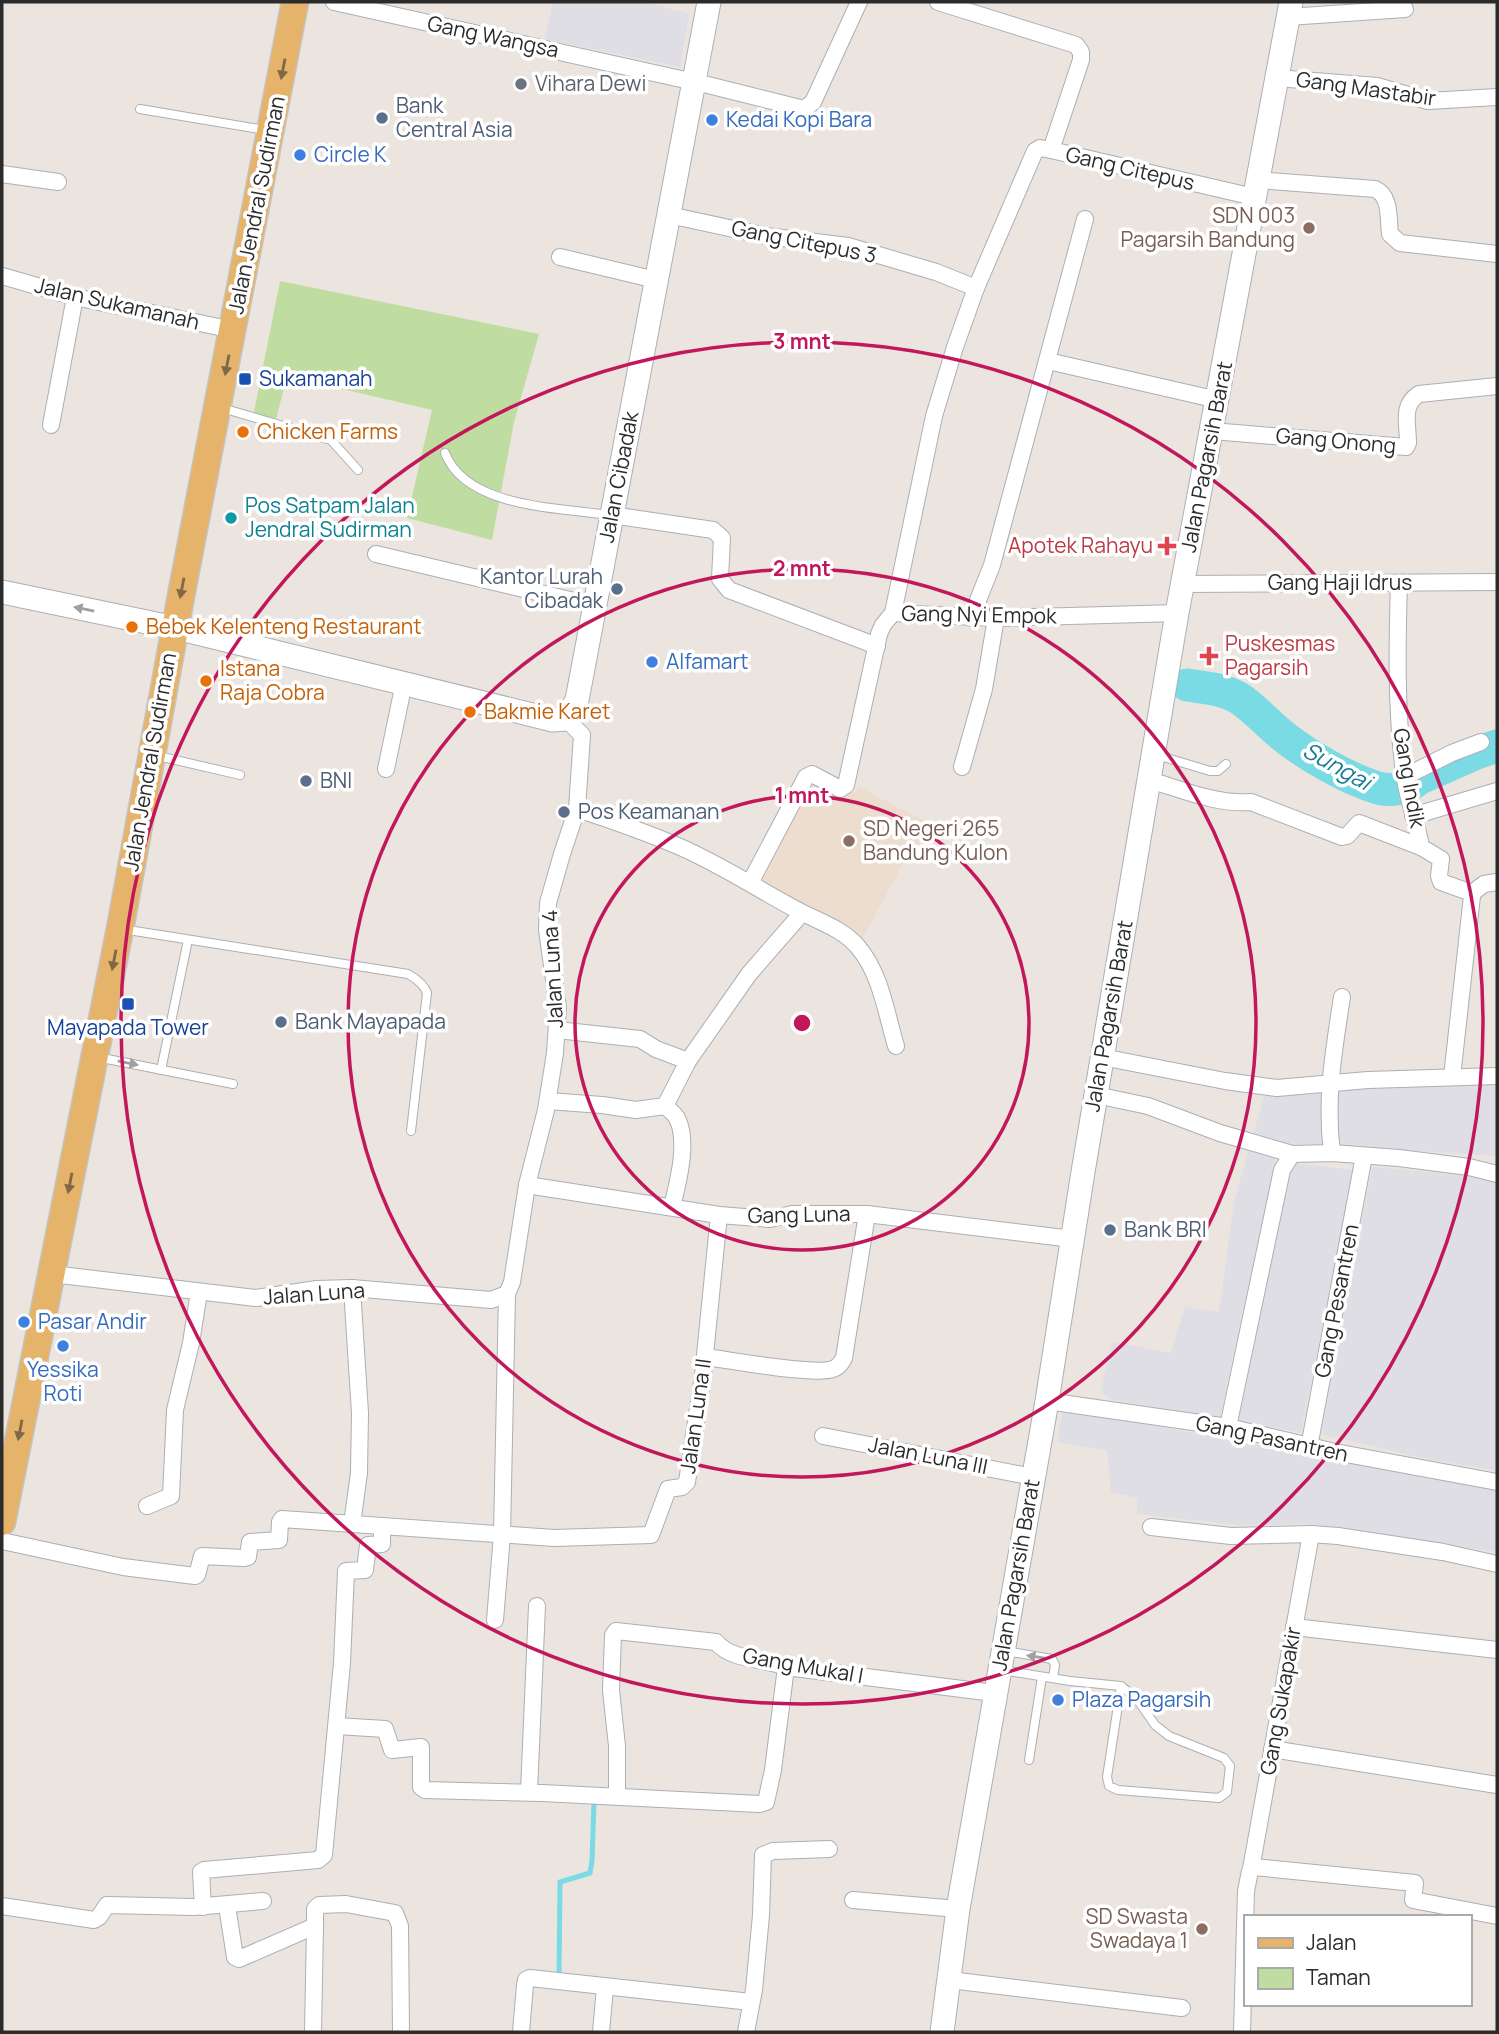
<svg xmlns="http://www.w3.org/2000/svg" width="1499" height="2034" font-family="Manrope,sans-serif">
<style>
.industrial{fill:#dfdee5}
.education{fill:#ecddcf}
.green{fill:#bfdda0}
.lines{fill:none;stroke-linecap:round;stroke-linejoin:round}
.stream{stroke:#7adbe4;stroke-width:5}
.river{stroke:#7adbe4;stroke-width:33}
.lane-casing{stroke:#abafb6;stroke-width:10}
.street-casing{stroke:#abafb6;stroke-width:18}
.secondary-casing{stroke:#abafb6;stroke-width:25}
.primary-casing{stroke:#c4c4c4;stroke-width:29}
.lane{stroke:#fff;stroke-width:8}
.street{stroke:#fff;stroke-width:16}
.secondary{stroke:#fff;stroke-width:23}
.primary{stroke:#e5b36a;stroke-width:26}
.oneway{fill:#7f6847}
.oneway2{fill:#a0a0a0}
.ring{fill:none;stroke:#c2185b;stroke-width:3.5}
.worship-dot{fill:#6b7280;stroke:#fff;stroke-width:2.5}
.service-dot{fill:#5c6f8a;stroke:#fff;stroke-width:2.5}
.shop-dot{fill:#3f7fe0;stroke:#fff;stroke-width:2.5}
.education-dot{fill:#8d6e63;stroke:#fff;stroke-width:2.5}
.transit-dot{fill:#1a4fb4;stroke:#fff;stroke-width:2.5}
.food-dot{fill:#e8710a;stroke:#fff;stroke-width:2.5}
.culture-dot{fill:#0f9aa8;stroke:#fff;stroke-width:2.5}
.health-dot{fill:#e0444e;stroke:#fff;stroke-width:2.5}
.labels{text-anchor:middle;stroke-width:7;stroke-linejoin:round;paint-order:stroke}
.street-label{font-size:21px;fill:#2b2b2b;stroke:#fff}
.worship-label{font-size:21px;fill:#5b616d;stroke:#fff;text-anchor:start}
.service-label{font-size:21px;fill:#4e5e75;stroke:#fff;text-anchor:start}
.shop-label{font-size:21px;fill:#366cbe;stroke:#fff;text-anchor:start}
.education-label{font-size:21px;fill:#785e54;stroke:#fff;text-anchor:end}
.transit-label{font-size:21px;fill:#164399;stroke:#fff;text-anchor:start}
.food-label{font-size:21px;fill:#c56008;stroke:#fff;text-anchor:start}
.culture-label{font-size:21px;fill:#0d838f;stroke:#fff;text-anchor:start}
.health-label{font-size:21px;fill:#be3a42;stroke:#fff;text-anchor:end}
.water-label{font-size:23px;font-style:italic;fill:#197d91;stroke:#fff}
.centre{fill:#c2185b;stroke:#fff;stroke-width:3.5}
.ring-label{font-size:21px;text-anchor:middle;font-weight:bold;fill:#c2185b;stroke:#fff;stroke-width:7;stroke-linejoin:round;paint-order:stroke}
</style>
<rect width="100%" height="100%" fill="#ece4de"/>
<!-- industrial -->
<g class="industrial">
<path d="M553,2H646L689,14L680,67L545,39Z"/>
<path d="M1497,1080V1156L1279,1143L1220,1418L1109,1399L1101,1390L1112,1342L1171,1353L1185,1307L1219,1312L1234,1202L1264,1096L1302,1089Z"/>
<path d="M1292,1163L1354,1170L1301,1432L1238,1422Z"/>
<path d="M1372,1167L1497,1178V1471L1422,1458L1321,1434Z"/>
<path d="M1063,1408L1497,1490V1552L1306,1524L1239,1525L1137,1514L1138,1498L1111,1492L1107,1450L1057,1442Z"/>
</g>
<!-- education -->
<path class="education" d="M816,774L855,793L859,787L930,824L911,859L906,858L862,940L756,882Z"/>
<!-- green -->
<path class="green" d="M280,281L539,334L514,422L492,540L407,518L432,410L287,376L275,423L253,417Z"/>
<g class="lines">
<!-- stream -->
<path class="stream" d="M559,1978L560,1882L590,1873L592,1861L594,1801H596"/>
<!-- river -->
<path class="river" d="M1187,685C1206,688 1227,689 1243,701C1257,711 1269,725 1283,736C1308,756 1348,779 1378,788C1390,792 1409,788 1418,779L1479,752L1497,746"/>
<defs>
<g id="lane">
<path d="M140,109L265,130"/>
<path d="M222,408L331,440L358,470"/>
<path d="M445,453C466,508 560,508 610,515"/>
<path d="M154,755L240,775"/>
<path d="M1157,755L1210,771H1218L1226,764"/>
<path d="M122,929L408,974C415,978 424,984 427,993L411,1131"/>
<path d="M97,1057L233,1084"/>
<path d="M161,1070L188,940"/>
<path d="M1006,1651L1052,1659L1055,1665L1053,1678"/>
<path d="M1002,1670L1070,1681L1121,1686L1137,1699L1155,1725L1169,1736L1224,1758L1230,1766L1227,1792L1219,1798L1118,1790L1109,1786L1107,1777L1121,1686"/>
<path d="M1029,1760L1042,1677"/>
</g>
<g id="street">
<path d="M334,2L708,85L804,109L813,102L859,2"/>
<path d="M938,2L1076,45L1081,52V60L1051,150"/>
<path d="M1288,17L1405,9"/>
<path d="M1277,78L1377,86L1428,101L1497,97"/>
<path d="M2,174L58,182"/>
<path d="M1258,180L1375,189C1391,196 1388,218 1390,234L1400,243L1497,254"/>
<path d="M669,215L766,236L848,246L936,272L976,288"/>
<path d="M560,257L656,280"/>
<path d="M2,276L75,297L233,330"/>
<path d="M1048,361L1218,400"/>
<path d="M51,425L75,297"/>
<path d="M1212,431L1406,447L1408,443C1408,424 1401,405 1419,394L1497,386"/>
<path d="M612,515L713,530L722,538L720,579L729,590L877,646"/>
<path d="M376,554L595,606"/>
<path d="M1183,584L1497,582"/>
<path d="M893,613L934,416L955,347L976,288L1035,151L1040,148L1051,150L1254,197"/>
<path d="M893,613L996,618L1177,613"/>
<path d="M971,618L992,565L1085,219"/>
<path d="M962,767L984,689L996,618"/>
<path d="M386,769L404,683"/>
<path d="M1404,777L1452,753L1481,742"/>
<path d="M1149,780C1181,789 1217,805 1251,802L1342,837L1347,836L1359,823L1421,847C1417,822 1407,798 1404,773C1396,710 1397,647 1399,583"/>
<path d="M577,809C611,820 645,832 678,846C720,864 759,890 799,911C820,922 843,929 858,947C881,974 886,1013 896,1046"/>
<path d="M1413,816L1497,791"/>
<path d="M1421,847L1441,859L1439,876L1441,882L1469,892L1472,896L1452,1077"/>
<path d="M750,883L806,777L812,774L840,789L846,785L879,634L883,625L893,613"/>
<path d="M1471,894L1484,884L1497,882"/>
<path d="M557,1030L640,1039L656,1049L688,1061L749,974L802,913"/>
<path d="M1102,1057L1225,1081L1277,1088L1368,1080L1497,1076"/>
<path d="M1096,1095L1148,1106L1220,1133L1292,1154L1332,1153L1399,1158L1469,1167L1497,1174"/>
<path d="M548,1101L602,1105L636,1110L665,1106L688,1061"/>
<path d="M665,1106C668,1109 674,1113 677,1118C689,1142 678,1182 672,1207"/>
<path d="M1332,1153C1325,1099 1334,1049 1342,997"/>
<path d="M527,1185L719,1215L770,1219L792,1214H867L1072,1239"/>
<path d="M52,1274L256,1298L317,1289L352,1288L491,1300L507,1294L512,1282L527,1185L546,1110L555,1053L558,1008L547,930L548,903L562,854L577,809L582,735L566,719"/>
<path d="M705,1357C730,1360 813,1376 833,1369C839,1367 841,1363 844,1358L867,1214"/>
<path d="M1047,1401L1228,1427L1335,1452L1497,1482"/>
<path d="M1228,1427L1282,1170L1292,1154"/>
<path d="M823,1436L1033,1477"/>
<path d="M1309,1447L1364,1156"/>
<path d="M147,1506L171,1496L175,1410L191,1343L199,1292"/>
<path d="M352,1524L359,1473L360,1413L352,1288"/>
<path d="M1151,1527L1231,1536L1311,1534L1338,1536L1443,1552L1497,1564"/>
<path d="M2,1541L123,1567L195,1576L197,1575L202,1556L244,1558L248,1557L250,1542L279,1540L280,1522L282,1519L554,1538L651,1535L668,1489L682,1487L687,1482L703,1375L719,1215"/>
<path d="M495,1620L502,1535L507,1294"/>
<path d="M1294,1627L1497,1650"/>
<path d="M337,1726L385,1729L392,1750L421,1747V1787L425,1790L542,1793L759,1804L766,1802L773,1770L786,1667"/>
<path d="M1272,1749L1497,1785"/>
<path d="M529,1792L537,1606"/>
<path d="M617,1796V1746L611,1690L613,1635L616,1631L716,1642C732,1661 764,1658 786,1667L994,1693"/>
<path d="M1251,1869L1311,1534"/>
<path d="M853,1900L958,1909"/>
<path d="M2,1906L94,1920L99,1917L107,1905L194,1907L263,1901"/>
<path d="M227,1906L235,1957L239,1959L315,1926L313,2032"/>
<path d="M203,1907L201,1872L204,1870L318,1860L324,1855L342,1663L346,1571L365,1570L368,1545L382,1544V1526"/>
<path d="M315,1926V1909L319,1905L346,1904L395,1913L400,1926L401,2032"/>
<path d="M950,1980L1182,2008"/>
<path d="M521,2032L525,1985L526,1980L530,1978L751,2002"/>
<path d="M601,2032L605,1988"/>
<path d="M746,2032L754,1990L761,1915L763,1855L773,1851L829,1849"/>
<path d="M1242,2032L1246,1891L1250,1871L1254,1867L1415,1883L1413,1900L1497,1916"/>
</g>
<g id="secondary">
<path d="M2,592L185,630L553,720L566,719L577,700L709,2"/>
<path d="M942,2032L958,1909L1047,1401L1083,1172L1177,613L1291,2"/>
</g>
<path id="primary" d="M2,1522L120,929L181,596L295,2"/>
</defs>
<!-- lane casing -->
<use href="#lane" class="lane-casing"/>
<!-- street casing -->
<use href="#street" class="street-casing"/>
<!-- secondary casing -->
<use href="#secondary" class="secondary-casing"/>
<!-- primary casing -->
<use href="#primary" class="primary-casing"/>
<!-- lane -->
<use href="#lane" class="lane"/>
<!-- street -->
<use href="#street" class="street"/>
<!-- secondary -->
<use href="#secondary" class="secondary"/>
<!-- primary -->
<use href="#primary" class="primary"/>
</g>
<!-- one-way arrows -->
<defs><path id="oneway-solid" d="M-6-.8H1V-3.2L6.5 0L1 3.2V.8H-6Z" transform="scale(1.75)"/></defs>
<g class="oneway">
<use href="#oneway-solid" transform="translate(283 69) rotate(101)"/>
<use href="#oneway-solid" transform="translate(227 365) rotate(101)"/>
<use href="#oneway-solid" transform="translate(182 588) rotate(101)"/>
<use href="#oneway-solid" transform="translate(114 960) rotate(101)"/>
<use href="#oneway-solid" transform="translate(70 1183) rotate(101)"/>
<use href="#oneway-solid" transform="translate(20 1430) rotate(101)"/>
</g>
<g class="oneway2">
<use href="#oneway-solid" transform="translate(84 609) rotate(-168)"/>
<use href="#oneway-solid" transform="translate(128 1063) rotate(11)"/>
<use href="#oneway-solid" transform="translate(1037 1657) rotate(-171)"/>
</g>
<!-- distance rings -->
<g class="ring">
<circle cx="802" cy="1023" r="227"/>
<circle cx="802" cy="1023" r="454"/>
<circle cx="802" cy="1023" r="681"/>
</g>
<!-- markers -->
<circle class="worship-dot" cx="521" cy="84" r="7"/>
<g class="service-dot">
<circle cx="382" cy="118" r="7"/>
<circle cx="617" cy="589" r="7"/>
<circle cx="306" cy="781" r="7"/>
<circle cx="564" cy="812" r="7"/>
<circle cx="281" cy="1022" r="7"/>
<circle cx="1110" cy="1230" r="7"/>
</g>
<g class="shop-dot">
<circle cx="712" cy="120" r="7"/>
<circle cx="300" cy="155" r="7"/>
<circle cx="652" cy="662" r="7"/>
<circle cx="24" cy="1322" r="7"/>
<circle cx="63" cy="1346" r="7"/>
<circle cx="1058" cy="1700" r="7"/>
</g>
<g class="education-dot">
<circle cx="1309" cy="228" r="7"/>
<circle cx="849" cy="841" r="7"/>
<circle cx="1202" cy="1929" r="7"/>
</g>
<g class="transit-dot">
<rect x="238" y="372" width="14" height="14" rx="3.5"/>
<rect x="121" y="997" width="14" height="14" rx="3.5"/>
</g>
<g class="food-dot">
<circle cx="243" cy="432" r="7"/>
<circle cx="132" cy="627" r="7"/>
<circle cx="206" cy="681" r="7"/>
<circle cx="470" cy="712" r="7"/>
</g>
<circle class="culture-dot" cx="231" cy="518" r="7"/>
<g class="health-dot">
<path d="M1163.5 535.5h7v7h7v7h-7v7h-7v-7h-7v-7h7z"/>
<path d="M1205.5 645.5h7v7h7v7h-7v7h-7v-7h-7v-7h7z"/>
</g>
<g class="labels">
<!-- street labels -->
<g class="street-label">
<text transform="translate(493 37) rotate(12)" y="7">Gang Wangsa</text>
<text transform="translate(1366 89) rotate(8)" y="7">Gang Mastabir</text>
<text transform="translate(1130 169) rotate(13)" y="7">Gang Citepus</text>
<text transform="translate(257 205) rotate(-79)" y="7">Jalan Jendral Sudirman</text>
<text transform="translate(804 242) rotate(11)" y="7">Gang Citepus 3</text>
<text transform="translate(117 304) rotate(13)" y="7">Jalan Sukamanah</text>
<text transform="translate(1336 441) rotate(5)" y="7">Gang Onong</text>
<text transform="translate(1207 457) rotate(-79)" y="7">Jalan Pagarsih Barat</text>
<text transform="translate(619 477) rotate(-79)" y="7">Jalan Cibadak</text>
<text x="1340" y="590">Gang Haji Idrus</text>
<text transform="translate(979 615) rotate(1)" y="7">Gang Nyi Empok</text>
<text transform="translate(150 762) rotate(-80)" y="7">Jalan Jendral Sudirman</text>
<text transform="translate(1409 778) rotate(80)" y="7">Gang Indik</text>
<text transform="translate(553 969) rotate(-93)" y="7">Jalan Luna 4</text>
<text transform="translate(1109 1016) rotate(-80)" y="7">Jalan Pagarsih Barat</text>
<text transform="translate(799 1215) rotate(-1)" y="7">Gang Luna</text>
<text transform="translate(314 1294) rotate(-4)" y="7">Jalan Luna</text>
<text transform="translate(1337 1301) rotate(-79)" y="7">Gang Pesantren</text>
<text transform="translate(696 1416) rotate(-82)" y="7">Jalan Luna II</text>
<text transform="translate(1272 1439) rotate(12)" y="7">Gang Pasantren</text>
<text transform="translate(928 1456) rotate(11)" y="7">Jalan Luna III</text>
<text transform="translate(1016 1575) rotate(-80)" y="7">Jalan Pagarsih Barat</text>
<text transform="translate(803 1666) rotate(10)" y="7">Gang Mukal I</text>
<text transform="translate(1281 1701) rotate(-80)" y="7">Gang Sukapakir</text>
</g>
<!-- worship labels -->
<g class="worship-label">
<text x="535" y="91">Vihara Dewi</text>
</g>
<!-- service labels -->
<g class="service-label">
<text x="396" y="113">Bank<tspan x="396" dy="24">Central Asia</tspan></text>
<text x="603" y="584" text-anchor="end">Kantor Lurah<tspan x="603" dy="24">Cibadak</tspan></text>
<text x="320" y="788">BNI</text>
<text x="578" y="819">Pos Keamanan</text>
<text x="295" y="1029">Bank Mayapada</text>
<text x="1124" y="1237">Bank BRI</text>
</g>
<!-- shop labels -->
<g class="shop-label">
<text x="726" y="127">Kedai Kopi Bara</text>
<text x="314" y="162">Circle K</text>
<text x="666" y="669">Alfamart</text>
<text x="38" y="1329">Pasar Andir</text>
<text x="63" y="1377" text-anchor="middle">Yessika<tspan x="63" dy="24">Roti</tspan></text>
<text x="1072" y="1707">Plaza Pagarsih</text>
</g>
<!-- education labels -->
<g class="education-label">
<text x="1295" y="223">SDN 003<tspan x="1295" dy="24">Pagarsih Bandung</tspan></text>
<text x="863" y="836" text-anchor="start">SD Negeri 265<tspan x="863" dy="24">Bandung Kulon</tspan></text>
<text x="1188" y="1924">SD Swasta<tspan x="1188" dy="24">Swadaya 1</tspan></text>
</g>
<!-- transit labels -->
<g class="transit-label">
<text x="259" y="386">Sukamanah</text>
<text x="128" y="1035" text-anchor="middle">Mayapada Tower</text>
</g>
<!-- food labels -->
<g class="food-label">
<text x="257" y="439">Chicken Farms</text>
<text x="146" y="634">Bebek Kelenteng Restaurant</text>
<text x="220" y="676">Istana<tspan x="220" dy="24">Raja Cobra</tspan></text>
<text x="484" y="719">Bakmie Karet</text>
</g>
<!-- culture labels -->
<g class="culture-label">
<text x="245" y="513">Pos Satpam Jalan<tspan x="245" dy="24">Jendral Sudirman</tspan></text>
</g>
<!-- health labels -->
<g class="health-label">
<text x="1153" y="553">Apotek Rahayu</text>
<text x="1225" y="651" text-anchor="start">Puskesmas<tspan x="1225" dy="24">Pagarsih</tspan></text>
</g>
<!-- water labels -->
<g class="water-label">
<text transform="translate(1337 766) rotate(29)" y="8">Sungai</text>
</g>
</g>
<circle cx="802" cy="1023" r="10" class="centre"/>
<g class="ring-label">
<text x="802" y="349">3 mnt</text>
<text x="802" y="576">2 mnt</text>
<text x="802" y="803">1 mnt</text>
</g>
<!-- border -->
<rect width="1499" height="2034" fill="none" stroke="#2b2b2b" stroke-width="7"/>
<!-- legend -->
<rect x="1244" y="1915" width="228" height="91" fill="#ffffff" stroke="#aaaaaa" stroke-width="2"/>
<rect x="1258" y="1938" width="35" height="10" fill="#e5b36a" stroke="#aaaaaa" stroke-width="2"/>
<text x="1306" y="1950" font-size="21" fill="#2b2b2b">Jalan</text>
<rect x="1258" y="1968" width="35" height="21" fill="#bfdda0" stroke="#aaaaaa" stroke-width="2"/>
<text x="1306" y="1985" font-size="21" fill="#2b2b2b">Taman</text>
</svg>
